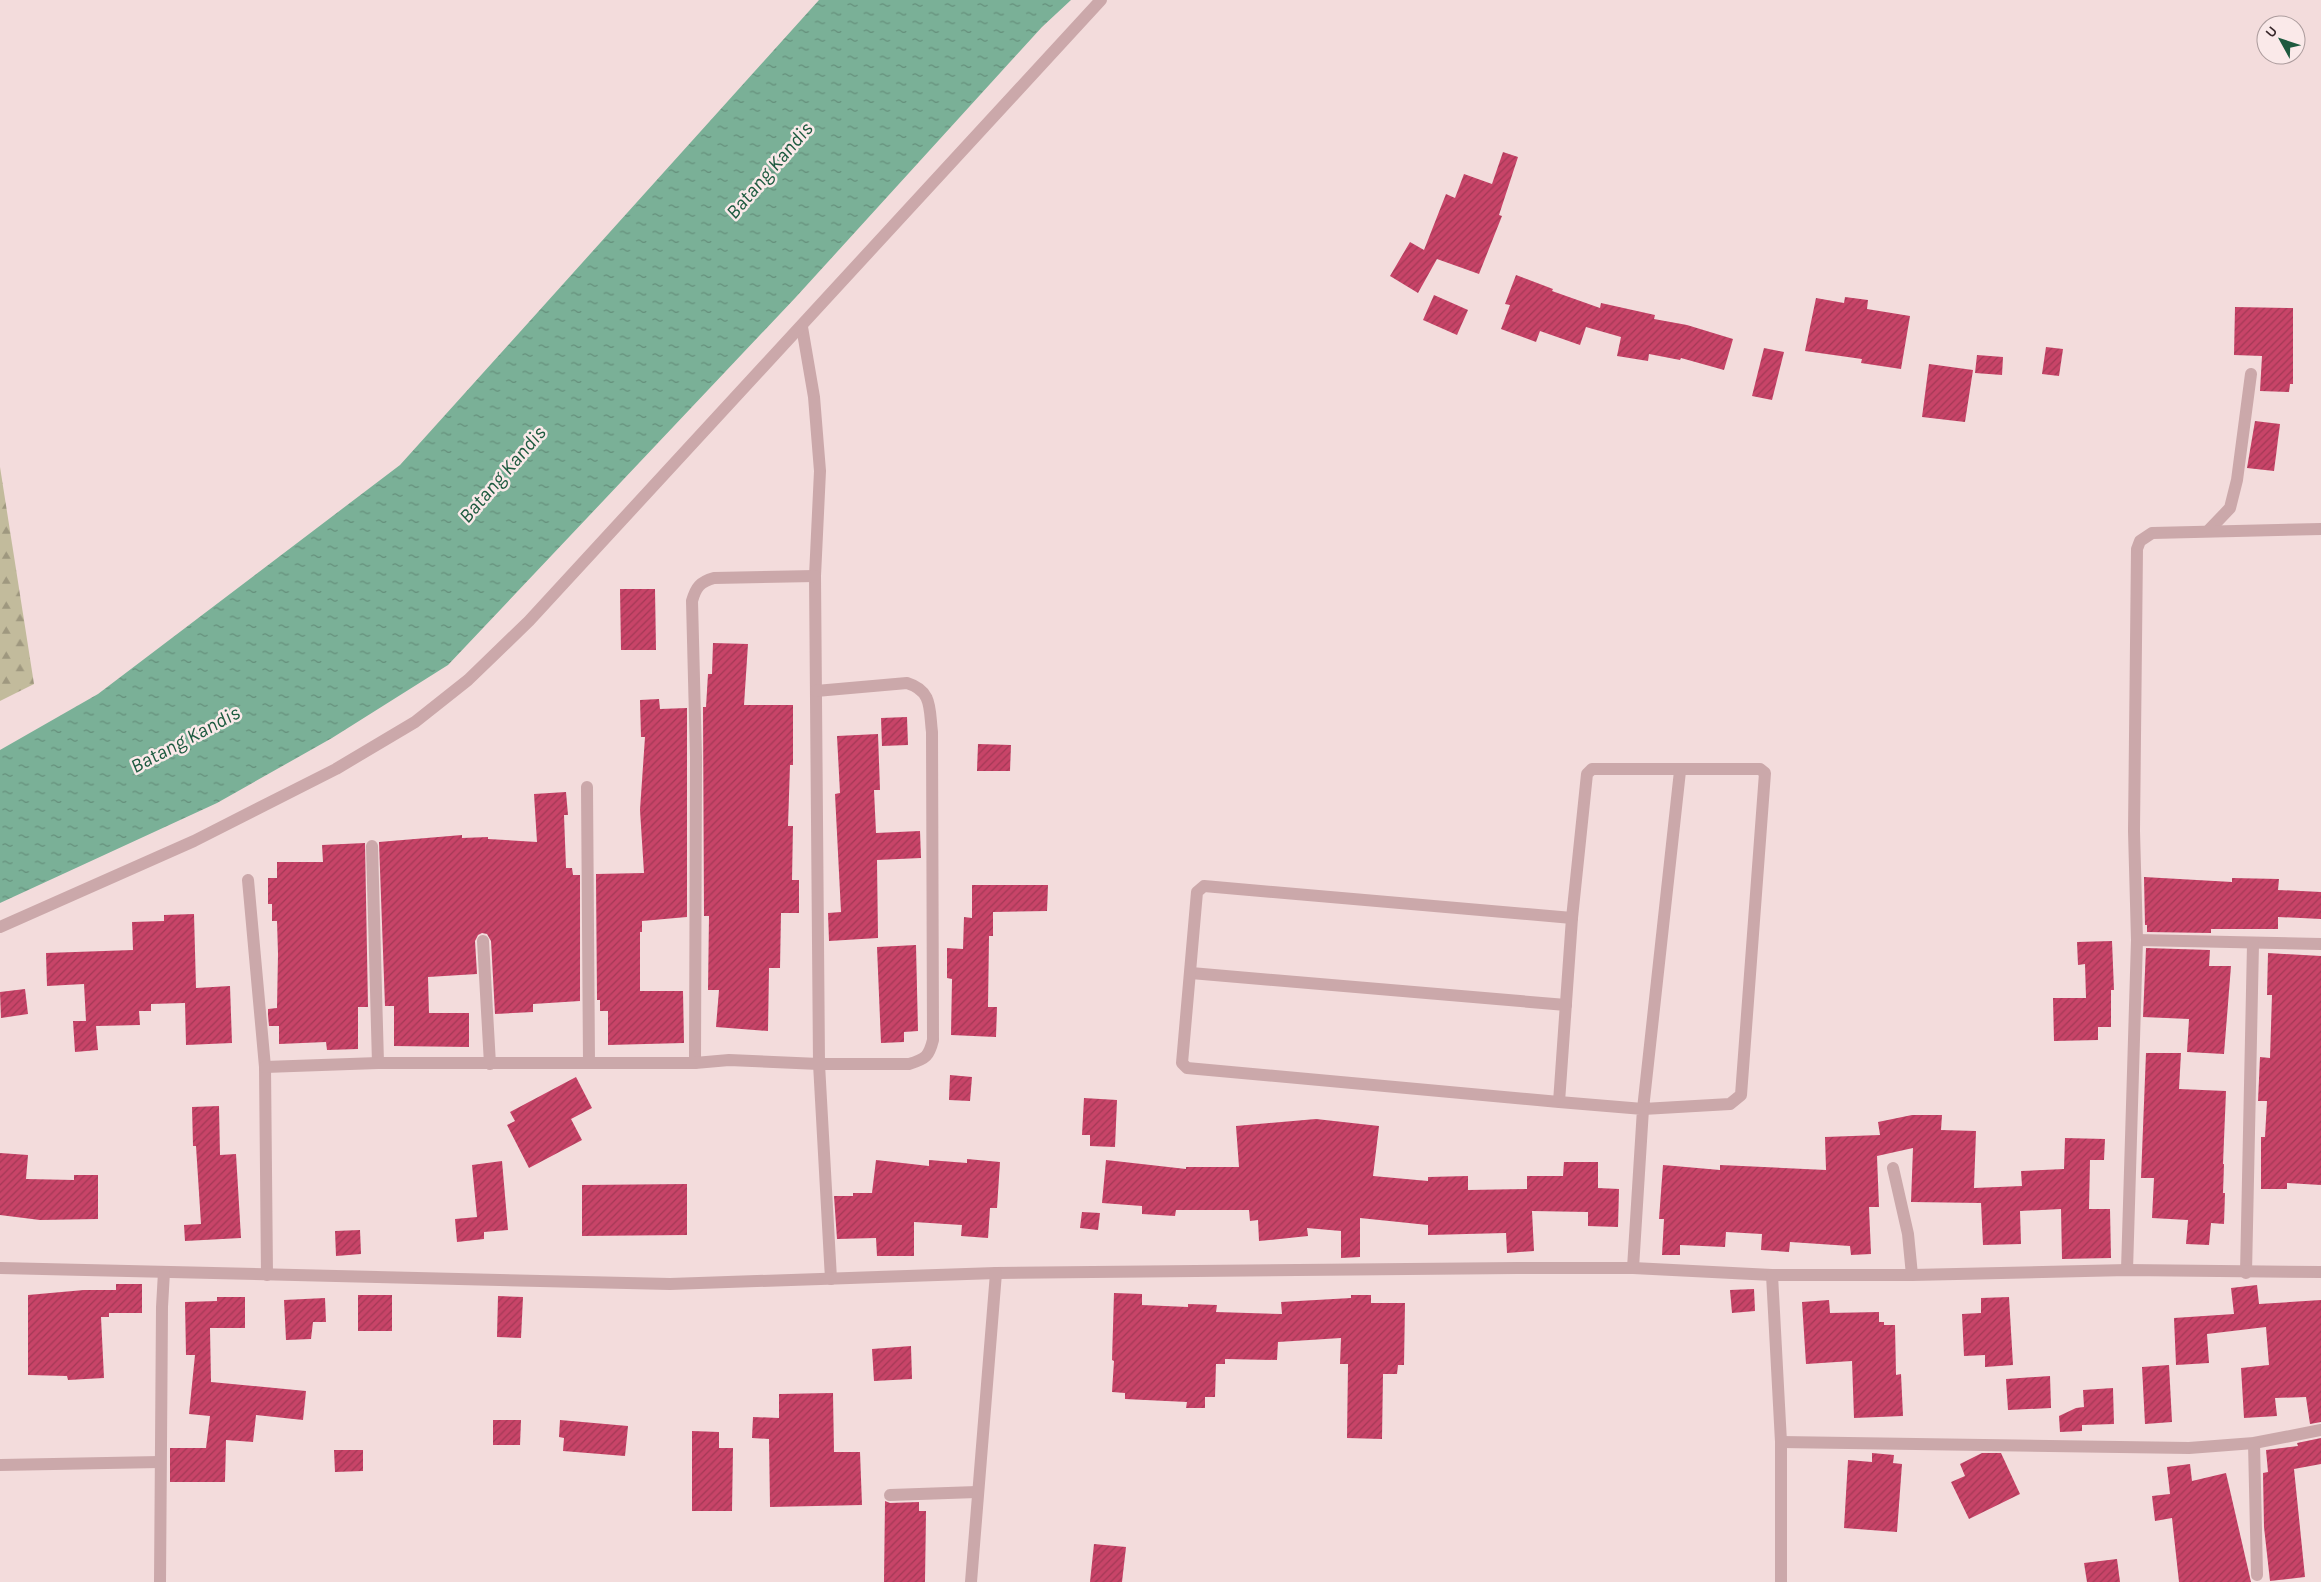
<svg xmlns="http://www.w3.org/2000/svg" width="2321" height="1582" font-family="Karla,sans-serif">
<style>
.forest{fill:url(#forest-firs)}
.water{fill:url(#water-ripples)}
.building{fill:url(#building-hatch)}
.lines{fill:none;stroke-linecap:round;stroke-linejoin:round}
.minor{stroke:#cba8aa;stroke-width:12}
.labels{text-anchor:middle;stroke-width:5;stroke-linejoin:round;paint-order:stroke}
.water-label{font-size:20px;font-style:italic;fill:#1d5a3f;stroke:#fae9e9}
</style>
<defs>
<pattern id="forest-firs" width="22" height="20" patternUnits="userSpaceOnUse" patternTransform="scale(1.25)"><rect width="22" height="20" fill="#c2bb9c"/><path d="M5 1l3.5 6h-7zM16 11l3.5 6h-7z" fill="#9f987f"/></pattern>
<pattern id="water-ripples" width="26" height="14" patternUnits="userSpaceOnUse" patternTransform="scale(1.25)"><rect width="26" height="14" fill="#7ab097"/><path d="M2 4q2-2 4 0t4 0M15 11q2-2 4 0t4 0" fill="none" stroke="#658f7b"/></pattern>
<pattern id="building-hatch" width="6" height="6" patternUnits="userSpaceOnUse" patternTransform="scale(1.25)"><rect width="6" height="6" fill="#c84468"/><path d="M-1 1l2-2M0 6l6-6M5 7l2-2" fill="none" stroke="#a33956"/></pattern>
</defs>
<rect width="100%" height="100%" fill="#f3dcdc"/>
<!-- forest -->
<path class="forest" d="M0,467L34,684L0,701Z"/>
<!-- water -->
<path class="water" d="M819,0H1071L1042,27L796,297L448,665L332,738L217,803L0,903V750L98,694L400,465Z"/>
<!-- building -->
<g class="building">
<path d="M1503,152L1518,157L1499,215L1502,216L1479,274L1437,259L1418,293L1390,276L1410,242L1424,250L1446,194L1455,198L1464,174L1492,184Z"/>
<path d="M1516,275L1553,289L1552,291L1600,308L1601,303L1655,315L1654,319L1687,325L1733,339L1724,370L1681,358L1680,360L1649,354L1648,361L1617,356L1621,337L1586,327L1580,345L1540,331L1536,342L1501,329L1510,305L1505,304Z"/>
<path d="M1434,295L1468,310L1457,335L1423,320Z"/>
<path d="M1845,297L1868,300L1867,309L1910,316L1901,369L1861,363L1862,359L1805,351L1816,298L1844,303Z"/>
<path d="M2235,307L2293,308V384H2290L2289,392L2260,391L2262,356L2234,355Z"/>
<path d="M2046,347L2063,349L2059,376L2042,374Z"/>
<path d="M1764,348L1784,352L1772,400L1752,396Z"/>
<path d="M1977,355L2003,357L2002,375L1975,373Z"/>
<path d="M1929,364L1973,370L1965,422L1922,417Z"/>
<path d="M2255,421L2280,424L2274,471L2247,468Z"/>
<path d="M620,589H655L656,650H621Z"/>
<path d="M713,643L748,644L744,705H793V765H790L788,826H793L792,880H799V913H781L780,968H769L768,1031L716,1027L719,990H708L709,916H704L703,707H706L708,674H712Z"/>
<path d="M659,699L660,709L687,708V917L642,921V932H640V991H683L684,1043L608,1045V1011H600V1000H597L596,874L644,873L640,810L645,737H641L640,700Z"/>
<path d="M907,717L908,745L882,746L881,718Z"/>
<path d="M878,734L880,790H874L876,833L920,831L921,858L877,860L878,938L829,941L828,913L841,912L835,794L840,793L837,736Z"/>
<path d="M978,744L1011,745L1010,771H977Z"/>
<path d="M566,792L568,815H564L566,868H572L573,875H580V1001L533,1004V1012L495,1014L491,941L487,934L482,933L478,935L475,941L477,974L428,977L429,1013H469V1047L394,1046V1006H385L379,842L462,835V838L488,837V839L537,842L534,794Z"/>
<path d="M365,843L368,1007H358V1049L327,1050L326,1042L279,1044V1026H269L268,1015V1009L277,1008L278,954L277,921H272V904H268V878H277V862H323L322,845Z"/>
<path d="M2144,877L2232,882V878L2279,879L2278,890L2321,892V919L2278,917V929H2211V933L2147,932V925H2145Z"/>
<path d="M972,885H1048L1047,911L993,912V936H989L988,1007H997L996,1037L951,1035L952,979L947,978V948L963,949L964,917L972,918Z"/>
<path d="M194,914L196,988L230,986L232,1043L186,1045L185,1003L151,1004V1011H139L140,1025L96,1026L98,1050L75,1052L73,1021H86L84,984L47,986L46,953L133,950L132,922L164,921V915Z"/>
<path d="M2112,941L2114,990H2111V1027H2098V1040L2054,1041L2053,998H2086L2085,964L2078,965L2077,942Z"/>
<path d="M916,945L918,1031L904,1032V1042L881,1043L877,947Z"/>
<path d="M2146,948L2210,950L2209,966H2231L2224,1054L2187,1052L2189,1019L2143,1017Z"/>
<path d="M2268,953L2321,956V1185L2287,1183V1189H2261V1137H2265L2267,1101H2258L2260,1057L2270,1058L2272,995H2267Z"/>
<path d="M25,989L28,1014L1,1018L0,992Z"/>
<path d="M2146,1053H2181L2179,1089L2226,1091L2223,1164H2224L2223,1193H2225L2224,1224L2211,1223L2209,1245L2186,1244L2188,1220L2152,1218L2154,1178H2141Z"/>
<path d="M950,1075L972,1077L970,1101L949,1100Z"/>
<path d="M576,1077L592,1108L571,1119L582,1140L529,1168L507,1125L515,1121L510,1112Z"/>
<path d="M1084,1098L1117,1100L1115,1147L1090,1146V1135H1082Z"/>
<path d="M219,1106L220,1155L236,1154L241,1238L185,1241L184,1225L201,1224L196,1146H193L192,1107Z"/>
<path d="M1912,1115H1942L1941,1130L1976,1131L1974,1188L2022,1186L2021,1171L2064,1169L2065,1138L2105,1139L2104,1160H2090L2089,1209H2110L2111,1258L2062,1259L2061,1209L2020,1211L2021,1244L1983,1245L1981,1203L1911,1202L1913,1148L1877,1156L1879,1207H1869L1871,1254L1851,1255L1850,1246L1790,1242L1789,1252L1761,1250L1762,1234L1726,1232L1725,1247L1680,1245V1255H1662L1664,1219H1659L1663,1165L1720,1170V1165L1826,1170L1825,1137L1880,1135L1878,1122Z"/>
<path d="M1316,1119L1379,1126L1373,1176L1428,1181V1177L1468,1176V1190L1527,1189V1176H1563L1564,1162H1598V1188L1619,1189L1618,1227L1588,1226V1212L1532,1211L1534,1251L1507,1253L1506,1233L1428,1235V1225L1360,1218V1257L1341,1258V1231L1307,1228L1308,1236L1259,1241L1258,1220L1250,1221L1249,1210H1176L1175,1216L1142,1214V1206L1102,1203L1106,1160L1186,1169V1167H1239L1236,1126Z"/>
<path d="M0,1153L28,1155L26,1179L74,1180V1175H98V1219L40,1220L0,1215Z"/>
<path d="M967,1159L1000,1162L997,1208H990L988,1238L961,1236L962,1225L914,1222V1256H877L876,1238L837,1239L834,1196H853V1193H872L876,1160L929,1166V1160L967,1163Z"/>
<path d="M502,1161L508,1230L484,1232V1239L457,1242L455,1219L477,1217L472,1165Z"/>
<path d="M687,1184V1235L582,1236V1185Z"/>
<path d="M1082,1212L1100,1213L1098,1230L1080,1228Z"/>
<path d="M360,1230L361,1254L336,1256L335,1231Z"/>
<path d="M116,1284H142V1313H109V1317H101L104,1378L68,1380L67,1376L28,1375V1295L84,1290H116Z"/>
<path d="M2257,1285L2259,1304L2321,1300V1422L2310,1424L2306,1397L2275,1398L2277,1416L2244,1418L2241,1368L2269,1365L2266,1327L2207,1334L2209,1363L2176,1365L2174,1318L2234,1314L2231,1288Z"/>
<path d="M1754,1289L1755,1311L1732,1313L1730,1290Z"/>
<path d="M1114,1293L1142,1294V1305L1188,1307V1304L1217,1305L1216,1312L1282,1314L1281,1302L1351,1298V1295H1371V1303H1405L1404,1365H1398L1397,1374H1383L1382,1439L1347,1438L1348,1364H1340L1341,1338L1278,1342L1277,1360L1225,1359V1364H1216L1215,1397H1205V1408H1186L1187,1402L1125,1399V1393L1112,1392L1114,1361L1112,1360Z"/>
<rect x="358" y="1295" width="34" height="36"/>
<path d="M498,1296L523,1297L521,1338L497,1337Z"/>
<path d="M217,1297H245V1328H210L211,1382L306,1391L303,1420L256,1415L253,1442L226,1440L225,1482H170V1448H206L210,1416L189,1414L195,1355H186L185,1302L217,1301Z"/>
<path d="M2009,1297L2013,1365L1985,1367V1355L1964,1356L1962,1314L1981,1313V1298Z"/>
<path d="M325,1298L326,1322H313L311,1339L286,1340L284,1300Z"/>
<path d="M1829,1300L1830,1313L1879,1312V1322H1884V1325H1895L1896,1375L1901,1374L1903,1416L1854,1418L1852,1361L1806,1364L1802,1302Z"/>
<path d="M911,1346L912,1379L874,1381L872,1349Z"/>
<path d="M2169,1365L2172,1422L2145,1424L2142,1367Z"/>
<path d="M2050,1376L2051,1408L2008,1410L2006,1379Z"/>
<path d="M2113,1388L2114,1424L2082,1425V1431L2060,1432L2059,1416L2076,1408L2084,1407L2083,1390Z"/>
<path d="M833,1393L834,1452H860L862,1505L770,1507L769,1439L752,1438L753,1417L779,1418V1394Z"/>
<path d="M493,1420H521L520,1445H493Z"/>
<path d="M560,1420L628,1426L625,1456L563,1451L564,1438L559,1437Z"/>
<path d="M692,1431L719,1432V1448H733L732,1511H692Z"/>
<path d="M2321,1438V1464L2294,1469L2305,1577L2270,1581L2264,1527L2263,1473L2268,1472L2266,1450L2298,1446L2297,1443Z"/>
<path d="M334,1450H363V1471L335,1472Z"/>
<path d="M1872,1453L1894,1455L1893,1463L1902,1464L1897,1532L1844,1528L1848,1460L1872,1462Z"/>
<path d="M1982,1453H2001L2020,1494L1969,1519L1951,1482L1965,1476L1960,1464Z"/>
<path d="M2190,1464L2192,1481L2226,1473L2251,1582H2179L2172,1518L2155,1521L2152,1496L2170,1494L2167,1467Z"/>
<path d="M885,1501L890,1503L919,1502V1511H926L925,1582H884Z"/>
<path d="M1094,1544L1126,1547L1122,1582H1090Z"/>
<path d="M2117,1559L2120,1582H2087L2084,1563Z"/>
</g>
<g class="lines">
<!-- minor -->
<g class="minor">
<path d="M802,327L814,397L820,471L815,576L819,1064L831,1279"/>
<path d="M2209,530L2230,508L2237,480L2251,374"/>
<path d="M587,787L589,1063"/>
<path d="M372,846L378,1063"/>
<path d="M248,880L265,1067L267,1275"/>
<path d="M1572,918L1587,774L1592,769H1760L1765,773L1741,1095L1730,1104L1643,1109L1680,771"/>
<path d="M0,927L194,841L336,769L415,722L468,680L529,621L1101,0"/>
<path d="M2137,940L2321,944"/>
<path d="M483,941L490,1064"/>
<path d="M1191,973L1566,1005"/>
<path d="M695,1063L696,757L692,601C696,587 700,582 714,578L815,576"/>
<path d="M265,1067L378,1063H695L729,1060L819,1064H909C926,1059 929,1056 933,1040L932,732C929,709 933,691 907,683L816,691"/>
<path d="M1559,1102L1187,1068L1182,1063L1197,892L1204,886L1572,918L1559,1102L1643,1109L1633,1268"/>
<path d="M1893,1168L1908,1234L1912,1275"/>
<path d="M0,1268L670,1284L996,1273L1517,1268H1633L1772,1275"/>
<path d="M2127,1270L2137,940L2134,831L2137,549L2140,541L2152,533L2321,529"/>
<path d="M2246,1273L2253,944"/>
<path d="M1781,1442L2189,1448L2254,1443L2321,1430"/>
<path d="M2254,1443L2257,1575"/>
<path d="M0,1465L160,1462"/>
<path d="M890,1495L977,1492"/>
<path d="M160,1582L162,1307L164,1272"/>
<path d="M971,1582L996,1273"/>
<path d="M1781,1582V1442L1772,1275H1912L2127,1270L2321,1272"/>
</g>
</g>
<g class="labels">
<!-- water labels -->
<g class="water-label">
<text transform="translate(769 170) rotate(-49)" y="7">Batang Kandis</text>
<text transform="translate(502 474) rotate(-49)" y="7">Batang Kandis</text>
<text transform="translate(185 739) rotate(-28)" y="7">Batang Kandis</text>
</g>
</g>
<!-- north arrow -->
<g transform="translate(2281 40) rotate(310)"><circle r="24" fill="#fae9e9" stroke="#ac9c9d"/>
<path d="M0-4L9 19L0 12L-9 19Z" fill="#1d5a3f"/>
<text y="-8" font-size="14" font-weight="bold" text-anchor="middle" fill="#38282b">U</text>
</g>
</svg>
